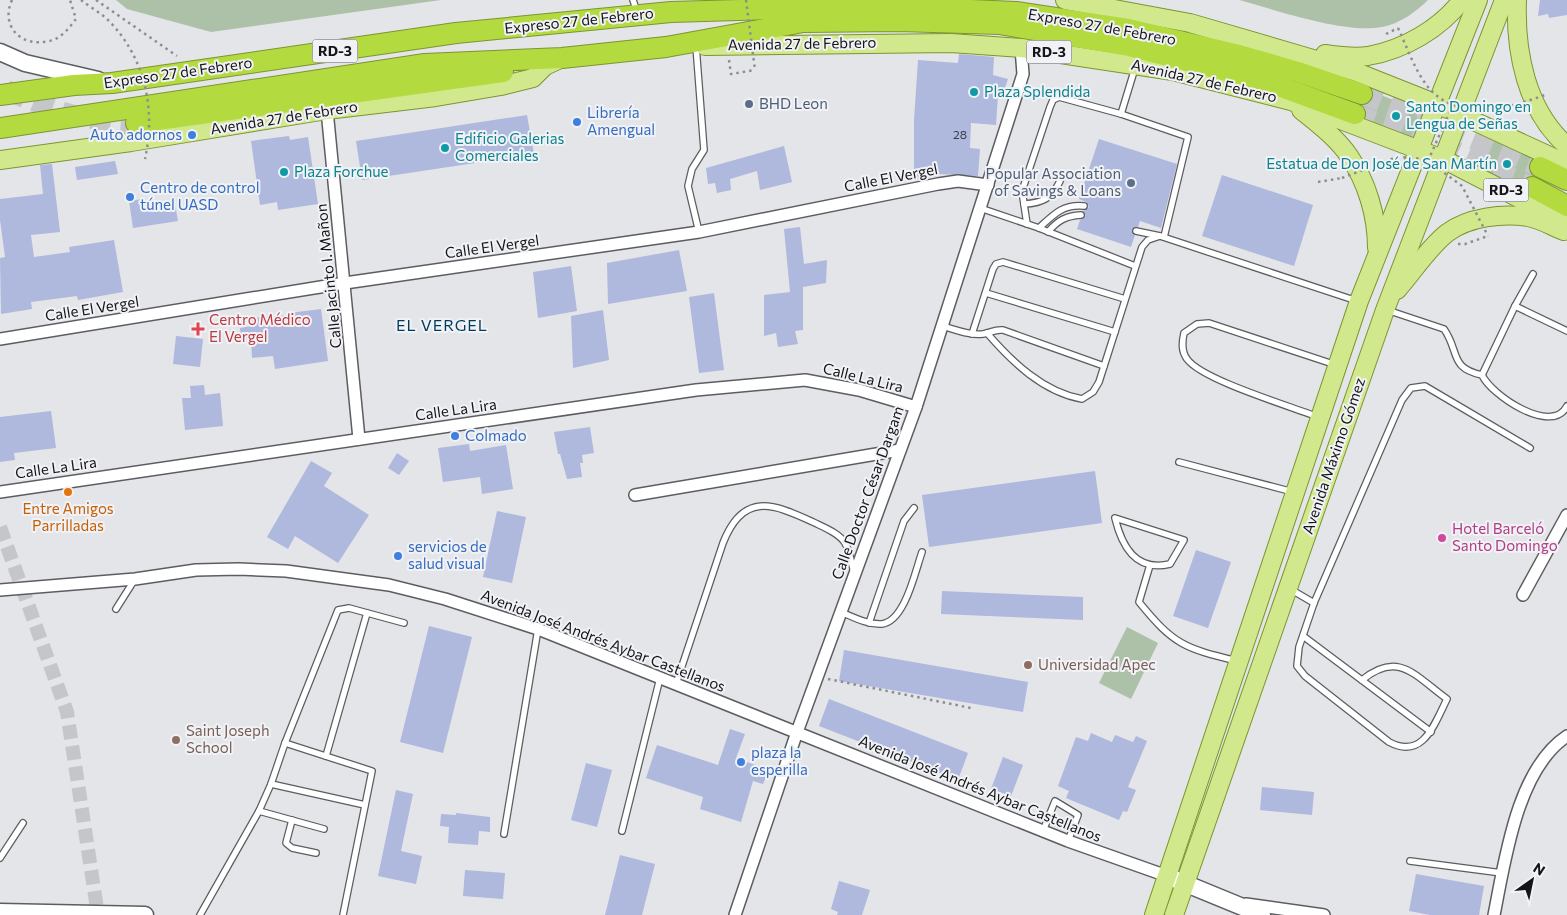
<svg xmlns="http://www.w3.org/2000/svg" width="1567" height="915" font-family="Commissioner,sans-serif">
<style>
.green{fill:#adc0a8}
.building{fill:#afb8dd}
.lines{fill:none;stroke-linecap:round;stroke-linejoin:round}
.tertiary-tunnel{stroke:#c5c6ca;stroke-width:14;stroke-dasharray:14 7;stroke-linecap:butt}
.motorway-tunnel{stroke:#c5c6ca;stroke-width:20;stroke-dasharray:20 10;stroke-linecap:butt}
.service-casing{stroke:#5c5d60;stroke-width:8}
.minor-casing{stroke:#5c5d60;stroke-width:14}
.secondary-casing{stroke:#5c5d60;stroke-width:19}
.primary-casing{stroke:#7c9531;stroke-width:20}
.motorway-casing{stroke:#7c9531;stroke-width:22}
.path{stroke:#8e8e92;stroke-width:2.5;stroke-dasharray:2.5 4;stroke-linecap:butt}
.service{stroke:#fff;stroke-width:5.5}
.minor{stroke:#fff;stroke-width:11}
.secondary{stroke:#fff;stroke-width:16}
.primary{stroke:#d1e98c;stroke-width:18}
.motorway{stroke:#b3da3f;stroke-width:20}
.path-bridge{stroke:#8e8e92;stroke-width:2.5;stroke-dasharray:2.5 4;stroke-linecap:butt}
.culture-dot{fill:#0f9aa8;stroke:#f1f2f6;stroke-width:2}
.service-dot{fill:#5c6f8a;stroke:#f1f2f6;stroke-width:2}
.shop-dot{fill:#3f7fe0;stroke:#f1f2f6;stroke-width:2}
.health-dot{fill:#e0444e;stroke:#f1f2f6;stroke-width:2}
.food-dot{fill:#e8710a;stroke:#f1f2f6;stroke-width:2}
.hotel-dot{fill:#d1479c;stroke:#f1f2f6;stroke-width:2}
.education-dot{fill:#8d6e63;stroke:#f1f2f6;stroke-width:2}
.labels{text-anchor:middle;stroke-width:4;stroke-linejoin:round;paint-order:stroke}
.number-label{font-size:12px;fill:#3c3e48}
.shield{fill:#f1f2f6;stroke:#57575a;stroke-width:1}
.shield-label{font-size:14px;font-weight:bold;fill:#151517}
.street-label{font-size:15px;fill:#151517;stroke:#f1f2f6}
.culture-label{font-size:15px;fill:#0d838f;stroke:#f1f2f6;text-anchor:start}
.service-label{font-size:15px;fill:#4e5e75;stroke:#f1f2f6;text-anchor:start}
.shop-label{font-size:15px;fill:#366cbe;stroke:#f1f2f6;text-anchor:start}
.health-label{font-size:15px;fill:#be3a42;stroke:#f1f2f6;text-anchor:start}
.food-label{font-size:15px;fill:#c56008;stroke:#f1f2f6}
.hotel-label{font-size:15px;fill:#b23c85;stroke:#f1f2f6;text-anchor:start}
.education-label{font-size:15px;fill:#785e54;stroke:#f1f2f6;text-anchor:start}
.neighbourhood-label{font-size:16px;letter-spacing:1px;fill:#003b5c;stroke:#f1f2f6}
</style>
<rect width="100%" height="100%" fill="#e4e5e9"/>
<!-- green -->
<g class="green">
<path d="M116,0H441L211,32L127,9Z"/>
<path d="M1239,0H1428C1416,12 1399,24 1382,27C1345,34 1276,10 1239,0Z"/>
<path d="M1366,89L1416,109C1420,127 1421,129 1407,140L1353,121Z"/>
<path d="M1497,139L1540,159L1527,191L1479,170L1474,158L1482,141Z"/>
<path d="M1127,627L1158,643L1131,699L1099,683Z"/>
</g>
<!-- building -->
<g class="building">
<path d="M1540,0H1567V15L1549,18L1548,14L1538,16Z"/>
<path d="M959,54L994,57L993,75L1008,79L1002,97L998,95L996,125L971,123L970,148L980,149L978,176L938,174V176L914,180V120L918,60L958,63Z"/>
<path d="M527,115L534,154L362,180L356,141Z"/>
<path d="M289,136L290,140L308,137L318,204L278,210L277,202L260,205L251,141Z"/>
<path d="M1099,139L1177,164L1161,228L1140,221L1138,227L1132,230L1135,235L1131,247L1077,229L1080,220L1085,216L1083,211L1089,207L1086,202L1079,199Z"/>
<path d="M784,146L792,182L760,190L757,171L730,179L731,190L717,193L715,183L708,184L706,168Z"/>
<path d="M115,161L118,174L77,180L75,167Z"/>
<path d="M52,164L60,232L31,235L34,257L70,252L69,247L114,240L123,292L78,300L77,296L31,302L32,309L1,314L0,258L5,257L0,220V199L43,194L40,165Z"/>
<path d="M1222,175L1313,205L1294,266L1202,236Z"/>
<path d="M142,199L143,208L175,204L178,221L133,228L129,201Z"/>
<path d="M800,227L804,264L827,260L826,283L803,287V330L795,331L798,344L778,347L776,333L764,336V295L790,292L784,229Z"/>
<path d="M679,250L687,291L608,304L607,263Z"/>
<path d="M571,266L577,311L538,318L533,272Z"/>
<path d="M714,293L724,370L699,373L689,297Z"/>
<path d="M321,309L328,361L275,369L273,356L252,358L251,339L241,340L240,328L251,326L250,318L290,315L289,313Z"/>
<path d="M603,310L609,360L573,368L571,316Z"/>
<path d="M176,336L203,339L200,367L173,364Z"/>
<path d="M204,385L205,395L220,393L223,426L185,430L182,398H191L190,386Z"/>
<path d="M51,411L56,448L14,453L15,460L0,462V417Z"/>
<path d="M590,427L594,453L582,455L583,463H580L582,477L567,479L560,454H558L554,432Z"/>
<path d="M469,444L470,451L506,445L513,489L482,494L480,477L443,482L438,448Z"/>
<path d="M397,453L409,461L399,475L388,468Z"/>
<path d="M311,461L332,473L324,486L369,515L338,563L295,536L288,549L267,537Z"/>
<path d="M1095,471L1102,523L929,547L922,495Z"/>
<path d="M497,511L526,517L512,583L483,577Z"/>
<path d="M1196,550L1231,562L1208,628L1173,616Z"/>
<path d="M942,591L1083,597V620L941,614Z"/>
<path d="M429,626L472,637L443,753L400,742Z"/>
<path d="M844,650L1028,682L1023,712L839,681Z"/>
<path d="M829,699L968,753L958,780L819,726Z"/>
<path d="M730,729L745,734L736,758L769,770L763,784L753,781L741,822L700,809L703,797L646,778L657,745L718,765Z"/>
<path d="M1091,733L1112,742L1115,735L1133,742L1136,736L1147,741L1128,787L1136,790L1127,812L1123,811L1119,820L1066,798L1069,791L1058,786L1076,737L1088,741Z"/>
<path d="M1003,757L1023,765L1011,796L991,789Z"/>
<path d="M586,763L612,770L597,827L571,820Z"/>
<path d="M1262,787L1314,792L1312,815L1260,810Z"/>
<path d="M396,790L413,794L401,851L422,856L416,884L378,876Z"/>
<path d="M456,813L490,817V832L479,831L478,845L448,843L449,827L440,826L441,814L456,815Z"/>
<path d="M620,855L655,864L642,915H605Z"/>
<path d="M465,870L505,873L503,899L463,896Z"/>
<path d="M1416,874L1484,886L1479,915H1430L1409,911Z"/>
<path d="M839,881L870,890L862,915H837L838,912L831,909Z"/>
</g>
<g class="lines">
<!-- tertiary-tunnel -->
<path class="tertiary-tunnel" d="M0,527L67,712L98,915"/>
<!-- motorway-tunnel -->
<g class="motorway-tunnel">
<path d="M6,90C49,109 88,123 136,123"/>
<path d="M1362,94L1540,167"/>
<path d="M1355,114L1455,151L1532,187"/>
</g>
<defs>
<g id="service">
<path d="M633,0L637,12"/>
<path d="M696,46L704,150L692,169L688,186L699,232"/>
<path d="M1121,114L1135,68"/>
<path d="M1024,204C1043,203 1052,198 1060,181"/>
<path d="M980,208L1039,228L1135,266"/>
<path d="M1027,224L1022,191L1050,107L1053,100L1059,97L1121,114L1188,137L1164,237"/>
<path d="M1039,228C1054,214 1063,204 1084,206"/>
<path d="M1136,231L1160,236L1357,301"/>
<path d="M1048,232C1058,220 1066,216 1081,215"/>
<path d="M986,293L1115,332"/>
<path d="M1515,306L1567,331"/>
<path d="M1387,310L1444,329C1460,352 1449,368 1482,375C1491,395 1552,436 1567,406"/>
<path d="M942,326C954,329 970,336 983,334C991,333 994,329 1003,330L1104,366"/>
<path d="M987,333C1012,362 1043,392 1082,399L1093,392L1099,382L1142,247L1148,240L1160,236"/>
<path d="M972,334L993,269L996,264L1003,262L1125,299"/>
<path d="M1482,375L1515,306L1533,274"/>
<path d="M1318,417C1290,406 1202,380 1187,359C1181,351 1182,342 1184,333L1197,324L1209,323L1336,365"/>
<path d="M1179,462L1293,492"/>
<path d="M1115,518L1184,540L1170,564C1136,572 1122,547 1115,518Z"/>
<path d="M1150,565L1139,602C1174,645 1184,648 1237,661"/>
<path d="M1290,589L1314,603"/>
<path d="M116,609L135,579"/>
<path d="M841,612C853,617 868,625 882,624C905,621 915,572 922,552"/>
<path d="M869,623L904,521L914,508"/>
<path d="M1303,636L1431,732"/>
<path d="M1362,680C1399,650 1415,676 1447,699C1434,725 1423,760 1389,742L1305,676L1297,666L1299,647L1314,603L1402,400L1411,388L1425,386L1530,448"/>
<path d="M676,684L723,543C743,492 772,503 813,522C823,527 839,533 845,543C850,551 851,563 854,572"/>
<path d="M285,743L338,610L349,608L404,623"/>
<path d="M326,756L367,613"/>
<path d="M271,784L285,743L372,771L343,915"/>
<path d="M259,811L271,784L365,805"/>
<path d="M292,820L286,843L292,848L316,853"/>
<path d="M622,831L660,678"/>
<path d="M1043,831L1055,801L1078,815L1068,841"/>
<path d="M504,834L538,629"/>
<path d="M0,858L23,823"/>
<path d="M1410,861L1502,873"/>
<path d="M200,915L259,811L324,829"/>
</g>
<g id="minor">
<path d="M327,110L359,439"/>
<path d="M0,339L345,283L699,232L938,184L958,181L988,185"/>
<path d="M0,492L696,390L805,380L859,390L916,407"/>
<path d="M635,495L900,450"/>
<path d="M0,590L135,579L196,570L239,569L286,571L389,585L445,599L538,629L1068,841L1167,876"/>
<path d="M1523,595L1567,515"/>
<path d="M1246,904L1324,915"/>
<path d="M735,915L797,732L916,407L1017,93L1023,74L1021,48"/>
<path d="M1494,915C1505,860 1517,769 1567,736"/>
</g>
<g id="secondary">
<path d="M0,52L25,63L98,80"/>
<path d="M1167,876L1262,915"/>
<path d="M0,912L145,915"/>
</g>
<g id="primary">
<path d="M1065,0L1190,23L1354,71L1437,104L1567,164"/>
<path d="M1517,0C1515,52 1526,110 1567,146"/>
<path d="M705,46L951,43L1021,48L1173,71L1291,101L1443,159L1567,223"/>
<path d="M1325,54C1339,56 1354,58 1368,56C1403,50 1440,29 1462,0"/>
<path d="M1301,110C1317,123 1337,138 1349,156C1367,182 1377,216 1377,248"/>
<path d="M0,160L131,142L327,110L436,97L501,86L533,78L545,66L562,58"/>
<path d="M1397,290C1413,272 1428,248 1447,233C1468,217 1503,213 1528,217C1540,219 1553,227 1564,231"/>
<path d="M1154,915L1359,301L1478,0"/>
<path d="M1174,915L1385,310L1504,0"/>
</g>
<g id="motorway">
<path d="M0,95L74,85L112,83L456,33L671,12L879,6L1016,12L1128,29L1239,55L1298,72L1362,94"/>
<path d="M136,123L503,72"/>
<path d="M0,128L425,64L562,58L666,47L803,22L899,21L999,24L1129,46L1262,80L1355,114"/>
<path d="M1540,167L1567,180"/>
<path d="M1532,187L1567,206"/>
</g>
</defs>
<!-- service casing -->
<use href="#service" class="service-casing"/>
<!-- minor casing -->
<use href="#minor" class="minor-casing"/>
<!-- secondary casing -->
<use href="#secondary" class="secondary-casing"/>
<!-- primary casing -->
<use href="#primary" class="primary-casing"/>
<!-- motorway casing -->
<use href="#motorway" class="motorway-casing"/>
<!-- path -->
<g class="path">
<path d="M12,0C0,26 21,48 49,41C61,39 69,28 76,19L70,0"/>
<path d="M96,0L177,56"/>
<path d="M1386,34L1398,28"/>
<path d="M729,60L731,74L755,70"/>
<path d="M1318,182L1342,178"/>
<path d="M1458,244H1465L1488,236"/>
<path d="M828,679L971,708"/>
</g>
<!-- service -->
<use href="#service" class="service"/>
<!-- minor -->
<use href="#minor" class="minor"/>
<!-- secondary -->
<use href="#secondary" class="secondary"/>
<!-- primary -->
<use href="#primary" class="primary"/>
<!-- motorway -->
<use href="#motorway" class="motorway"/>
<!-- path-bridge -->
<g class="path-bridge">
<path d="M81,0C90,7 101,13 109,21C145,58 156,109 145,159"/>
<path d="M746,0L755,70"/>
<path d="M1398,28C1407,47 1415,71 1428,87C1458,123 1508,108 1545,95"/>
<path d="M1428,161L1453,104"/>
<path d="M1342,178L1394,158L1411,157L1428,161L1462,186L1488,236"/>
</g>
</g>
<!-- markers -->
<g class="culture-dot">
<circle cx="974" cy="92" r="5"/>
<circle cx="1396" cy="116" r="5"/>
<circle cx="445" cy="148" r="5"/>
<circle cx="1507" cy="164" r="5"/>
<circle cx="284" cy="172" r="5"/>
</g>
<g class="service-dot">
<circle cx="749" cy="104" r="5"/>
<circle cx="1131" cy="183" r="5"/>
</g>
<g class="shop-dot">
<circle cx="577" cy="122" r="5"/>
<circle cx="192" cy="135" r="5"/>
<circle cx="130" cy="197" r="5"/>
<circle cx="455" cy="436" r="5"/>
<circle cx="398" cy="556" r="5"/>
<circle cx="741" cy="762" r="5"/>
</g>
<path class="health-dot" d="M195.5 321.5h5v5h5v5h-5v5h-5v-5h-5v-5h5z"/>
<circle class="food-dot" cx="68" cy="492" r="5"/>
<circle class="hotel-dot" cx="1442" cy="538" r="5"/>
<g class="education-dot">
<circle cx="1028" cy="665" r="5"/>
<circle cx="176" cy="740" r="5"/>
</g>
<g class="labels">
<!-- number labels -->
<g class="number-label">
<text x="960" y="139">28</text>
</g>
<!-- shield labels -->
<g class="shield">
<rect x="312.5" y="39.5" width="45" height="23" rx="4"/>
<rect x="1026.5" y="40.5" width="45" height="23" rx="4"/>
<rect x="1483.5" y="178.5" width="45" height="23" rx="4"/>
</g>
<g class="shield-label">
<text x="335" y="56">RD-3</text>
<text x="1049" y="57">RD-3</text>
<text x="1506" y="195">RD-3</text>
</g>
<!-- street labels -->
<g class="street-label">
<text transform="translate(579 21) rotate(-6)" y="5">Expreso 27 de Febrero</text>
<text transform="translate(1102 27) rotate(10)" y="5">Expreso 27 de Febrero</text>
<text transform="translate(802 44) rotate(-1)" y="5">Avenida 27 de Febrero</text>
<text transform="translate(178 73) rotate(-8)" y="5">Expreso 27 de Febrero</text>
<text transform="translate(1204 81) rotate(13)" y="5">Avenida 27 de Febrero</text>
<text transform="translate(284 118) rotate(-9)" y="5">Avenida 27 de Febrero</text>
<text transform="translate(891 178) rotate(-11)" y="5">Calle El Vergel</text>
<text transform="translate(492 247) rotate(-8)" y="5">Calle El Vergel</text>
<text transform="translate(329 276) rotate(-96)" y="5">Calle Jacinto I. Mañon</text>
<text transform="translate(92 309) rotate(-9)" y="5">Calle El Vergel</text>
<text transform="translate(863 378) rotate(14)" y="5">Calle La Lira</text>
<text transform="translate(456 410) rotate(-8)" y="5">Calle La Lira</text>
<text transform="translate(1334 456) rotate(-71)" y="5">Avenida Máximo Gómez</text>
<text transform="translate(56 468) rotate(-8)" y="5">Calle La Lira</text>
<text transform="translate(868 493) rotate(-70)" y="5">Calle Doctor César Dargam</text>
<text transform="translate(603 641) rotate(21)" y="5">Avenida José Andrés Aybar Castellanos</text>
<text transform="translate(980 789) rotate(22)" y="5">Avenida José Andrés Aybar Castellanos</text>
</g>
<!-- culture labels -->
<g class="culture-label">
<text x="984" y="97">Plaza Splendida</text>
<text x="1406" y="112">Santo Domingo en<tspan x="1406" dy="17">Lengua de Señas</tspan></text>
<text x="455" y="144">Edificio Galerias<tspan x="455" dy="17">Comerciales</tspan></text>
<text x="1497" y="169" text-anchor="end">Estatua de Don José de San Martín</text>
<text x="294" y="177">Plaza Forchue</text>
</g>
<!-- service labels -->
<g class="service-label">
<text x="759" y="109">BHD Leon</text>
<text x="1121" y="179" text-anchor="end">Popular Association<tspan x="1121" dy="17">of Savings &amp; Loans</tspan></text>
</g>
<!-- shop labels -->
<g class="shop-label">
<text x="587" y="118">Librería<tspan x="587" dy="17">Amengual</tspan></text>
<text x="182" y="140" text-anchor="end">Auto adornos</text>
<text x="140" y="193">Centro de control<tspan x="140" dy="17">túnel UASD</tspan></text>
<text x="465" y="441">Colmado</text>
<text x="408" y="552">servicios de<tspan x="408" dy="17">salud visual</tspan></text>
<text x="751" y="758">plaza la<tspan x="751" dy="17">esperilla</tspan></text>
</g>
<!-- health labels -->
<g class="health-label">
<text x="209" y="325">Centro Médico<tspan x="209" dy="17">El Vergel</tspan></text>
</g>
<!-- food labels -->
<g class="food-label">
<text x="68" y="514">Entre Amigos<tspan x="68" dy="17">Parrilladas</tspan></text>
</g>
<!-- hotel labels -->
<g class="hotel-label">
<text x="1452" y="534">Hotel Barceló<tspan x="1452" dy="17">Santo Domingo</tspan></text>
</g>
<!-- education labels -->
<g class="education-label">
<text x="1038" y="670">Universidad Apec</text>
<text x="186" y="736">Saint Joseph<tspan x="186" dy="17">School</tspan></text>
</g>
<!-- neighbourhood labels -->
<g class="neighbourhood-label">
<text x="442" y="331">EL VERGEL</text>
</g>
</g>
<!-- north arrow -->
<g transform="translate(1532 880) rotate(33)" stroke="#f1f2f6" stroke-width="4" paint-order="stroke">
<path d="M0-4L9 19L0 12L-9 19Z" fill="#151517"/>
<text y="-8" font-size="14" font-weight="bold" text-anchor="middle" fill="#151517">N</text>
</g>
</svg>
